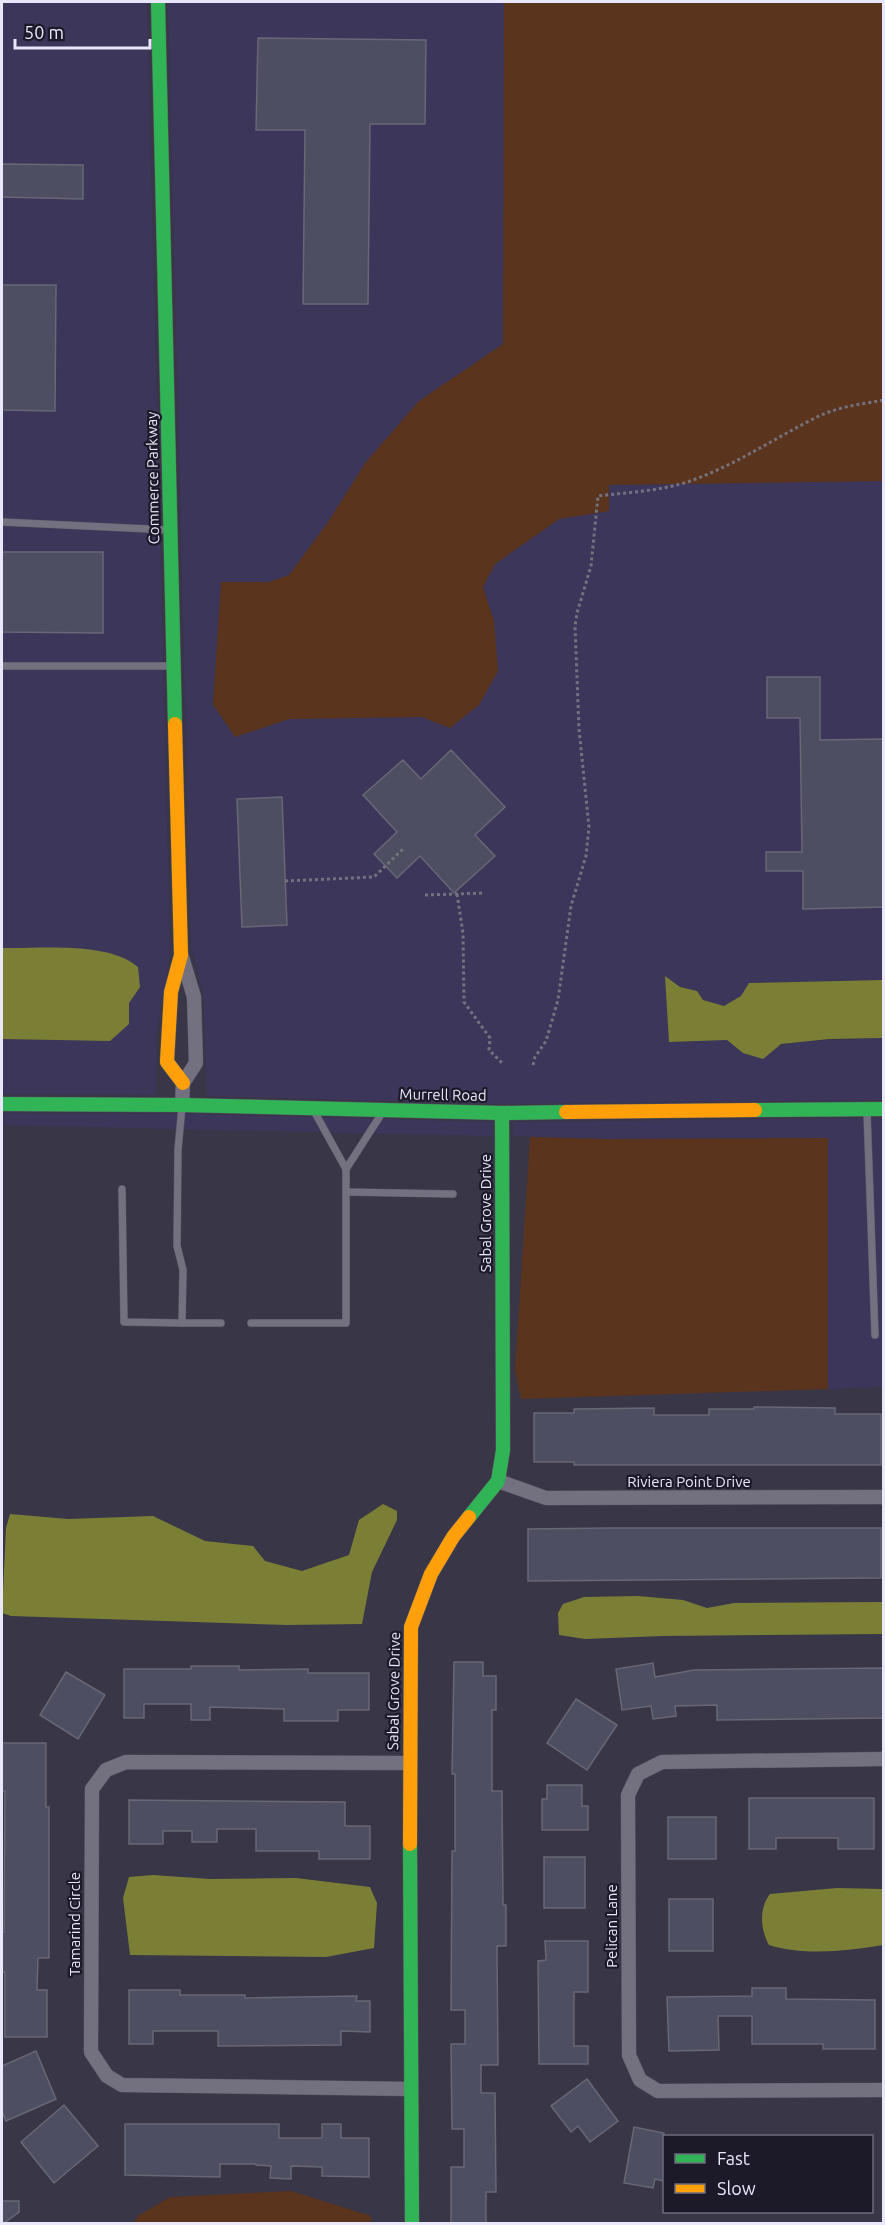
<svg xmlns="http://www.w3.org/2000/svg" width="885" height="2225" font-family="Ubuntu,sans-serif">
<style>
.built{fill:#3d365b}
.green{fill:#5a341d}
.water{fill:#7b7f36}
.building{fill:#4e4e62;stroke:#676776;stroke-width:1.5}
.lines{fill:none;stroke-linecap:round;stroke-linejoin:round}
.lane-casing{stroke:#565462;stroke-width:8}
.street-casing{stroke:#565462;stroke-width:15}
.fast-casing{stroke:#565462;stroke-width:15}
.slow-casing{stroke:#565462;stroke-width:15}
.path{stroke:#74727e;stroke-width:3;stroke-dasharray:3 3;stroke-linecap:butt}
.lane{stroke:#73717f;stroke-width:7}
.street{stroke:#73717f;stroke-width:14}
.fast{stroke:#30b455;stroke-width:14}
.slow{stroke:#ff9f0a;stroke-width:14}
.labels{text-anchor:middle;stroke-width:4.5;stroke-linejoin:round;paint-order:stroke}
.street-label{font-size:15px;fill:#e9e7fc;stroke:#1c1928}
</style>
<rect width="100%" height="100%" fill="#393647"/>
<!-- built -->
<g class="built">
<path d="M2,2H147L170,947L169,948L170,955L156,1034V1095L2,1094V1039L110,1041L129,1024V1003L79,949L2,948Z"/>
<path d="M168,2H504L503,344L419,401L366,462L328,522L289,575L269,582H221L213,705L235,737L289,719L422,717L450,728L494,621L483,587L495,564L560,519L609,511V485L883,481V980L749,983L741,996L724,1006L703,1000L697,991L680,987L665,976L669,1042L727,1040L743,1053L806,1041L883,1038V1100L502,1104L207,1096L203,992L191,947Z"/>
<path d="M2,1113L196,1114L492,1122V1136L2,1125Z"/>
<path d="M883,1118V1387L828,1389V1138L607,1139L513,1136V1122Z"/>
</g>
<!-- green -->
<g class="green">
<path d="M504,2H883V481L609,485V511L559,519L495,564L483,587L494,621L498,671L479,705L450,728L422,717L289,719L235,737L213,704L221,582H269L289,575L328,522L366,462L419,401L503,344Z"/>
<path d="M530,1137L607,1139L828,1138V1389L521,1399L515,1371Z"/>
<path d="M291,2191L371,2216V2223H134L138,2216L170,2197Z"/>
</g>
<!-- water -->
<g class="water">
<path d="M2,948C41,949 107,941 138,967L140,987L129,1003V1024L110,1041L2,1039Z"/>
<path d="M665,976L680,987L697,991L703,1000L724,1006L741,996L749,983L883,980V1038L829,1039L781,1044L763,1059L743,1053L727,1040L669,1042Z"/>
<path d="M383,1504L397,1511V1520L372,1572L362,1624L287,1625L11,1616L2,1613L6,1528L10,1514L68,1519L153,1516L205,1541L253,1546L265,1561L302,1571L349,1555L359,1520Z"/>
<path d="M638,1596L683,1600L707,1608L734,1603L883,1602V1634L662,1636L585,1639L559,1635L558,1613L563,1604L584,1597Z"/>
<path d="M153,1875L210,1879L296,1878L370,1887L377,1903L374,1948L326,1957L130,1955L123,1898L129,1877Z"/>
<path d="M837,1888L883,1889V1945C847,1951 805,1956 769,1945C760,1929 759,1908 770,1894Z"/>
</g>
<!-- building -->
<g class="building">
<path d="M258,38L426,40L425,124H370L368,304H303L305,130H256Z"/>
<path d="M2,164L83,165V199L2,197Z"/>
<path d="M2,285H56L55,411L2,410Z"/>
<path d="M2,552H103V633L2,632Z"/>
<path d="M767,677H820V740L884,739V907L803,909V871H766V852H802L800,718H767Z"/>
<path d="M451,750L505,807L475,835L495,856L454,893L420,856L397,878L374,854L397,832L363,795L403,760L421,779Z"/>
<path d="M282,797L287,925L242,927L237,799Z"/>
<path d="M754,1407L835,1408V1414H881V1465H574V1462H534V1413H574V1409L654,1408V1415H709V1409H754Z"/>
<path d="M610,1528H881V1578L528,1581V1529Z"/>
<path d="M454,1662H483V1676H496V1710H492V1791H502L503,1905H506V1946H497L498,2065H481V2093H495L496,2192H486V2223H451V2167H464V2129H452L451,2044H465V2010H451L452,1851H455V1774H452Z"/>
<path d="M653,1663L655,1677L694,1670L884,1668V1718L717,1720V1705L675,1706L676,1716L653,1719L651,1706L622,1710L616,1669Z"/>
<path d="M191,1666H239V1670L308,1669V1673H369V1710H338V1721H284V1709L210,1707V1720H191V1704H144V1718H124V1669H191Z"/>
<path d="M66,1672L105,1695L78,1739L40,1715Z"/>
<path d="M576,1699L617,1725L587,1770L547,1743Z"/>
<path d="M2,1743H46V1807H49V1958H38L37,1990H47V2037H5V1972H2V1932H4L5,1791H2Z"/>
<path d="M547,1785H582V1806H588V1830H542V1799H547Z"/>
<path d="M749,1798H874V1849H838V1838H776V1849H749Z"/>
<path d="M129,1800L345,1802V1826H370V1859H319V1851H256V1829H217V1842H192V1831H163V1844H129Z"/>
<rect x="668" y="1817" width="48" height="42"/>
<rect x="544" y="1857" width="41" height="51"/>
<rect x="669" y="1899" width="44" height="52"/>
<path d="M545,1941H588V1992H574V2046H588V2064H539L538,1961L546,1960Z"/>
<path d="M752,1988H786V1999L875,2000V2049H823V2044H752V2016H718L719,2050L669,2051L667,1997L752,1996Z"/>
<path d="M129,1990H180V1995H245V1998L357,1996L356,2001H370V2032L341,2031V2045L218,2046V2031H153V2044H129Z"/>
<path d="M36,2051L56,2099L6,2121L2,2111V2066Z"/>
<path d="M587,2079L618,2121L590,2142L578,2126L571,2132L551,2106Z"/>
<path d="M64,2105L98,2146L54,2183L21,2142Z"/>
<path d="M125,2124H279V2138H322V2124H341V2138H369V2177L322,2176V2167L291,2166V2179L270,2178L271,2166L256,2165V2164H220V2177L125,2175Z"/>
<path d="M634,2127L664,2133V2181L655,2179L653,2188L624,2183Z"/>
<path d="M2,2201H19V2212L4,2223H2Z"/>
</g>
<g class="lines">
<defs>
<g id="lane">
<path d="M2,522L170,530"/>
<path d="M2,666H172"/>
<path d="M867,1112L875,1335"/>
<path d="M346,1169L382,1113"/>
<path d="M122,1189L124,1322L182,1323L183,1270L177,1246L178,1149L182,1107"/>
<path d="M346,1192L453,1194"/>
<path d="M182,1323H221"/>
<path d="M251,1323H346V1169L314,1111"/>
</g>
<g id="street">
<path d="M182,957L194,997L196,1063L183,1083L182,1105"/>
<path d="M498,1481L546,1498L884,1497"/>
<path d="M884,1759L662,1762L638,1774L628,1795L629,2055L640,2080L658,2091L884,2090"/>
<path d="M410,1763L126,1762L106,1770L92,1789L91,2052L107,2076L122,2085L411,2089"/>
</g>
<g id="fast">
<path d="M158,2L175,724"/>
<path d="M2,1104L182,1105L502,1113L566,1112"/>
<path d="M755,1110L884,1109"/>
<path d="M469,1517L498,1481L503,1450L502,1113"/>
<path d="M410,1844L412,2224"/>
</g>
<g id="slow">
<path d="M175,724L181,955L171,992L167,1062L183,1083"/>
<path d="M566,1112L755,1110"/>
<path d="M410,1844L411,1627L431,1574L453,1537L469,1517"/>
</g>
</defs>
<!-- lane casing -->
<use href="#lane" class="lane-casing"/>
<!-- street casing -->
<use href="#street" class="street-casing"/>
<!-- fast casing -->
<use href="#fast" class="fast-casing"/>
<!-- slow casing -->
<use href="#slow" class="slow-casing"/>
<!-- path -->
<g class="path">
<path d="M285,881L374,877L404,848"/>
<path d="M457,894L463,933L464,1002L490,1038L489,1050L503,1064"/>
<path d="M425,895L485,893"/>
<path d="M533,1065L535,1057L546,1041L558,1000L571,906L586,856L589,827L579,729L575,626L577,613L591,566L598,496C630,492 663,491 693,480C737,464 775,438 817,417C837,407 861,404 884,400"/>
</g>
<!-- lane -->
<use href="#lane" class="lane"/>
<!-- street -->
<use href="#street" class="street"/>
<!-- fast -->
<use href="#fast" class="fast"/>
<!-- slow -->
<use href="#slow" class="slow"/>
</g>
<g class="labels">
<!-- street labels -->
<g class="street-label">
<text transform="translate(153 478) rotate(-91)" y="5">Commerce Parkway</text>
<text transform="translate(443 1095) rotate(1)" y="5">Murrell Road</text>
<text transform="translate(486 1213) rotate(-90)" y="5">Sabal Grove Drive</text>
<text x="689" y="1487">Riviera Point Drive</text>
<text transform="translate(394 1691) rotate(-89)" y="5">Sabal Grove Drive</text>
<text transform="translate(75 1924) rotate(-90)" y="5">Tamarind Circle</text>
<text transform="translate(612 1926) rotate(-90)" y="5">Pelican Lane</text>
</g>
</g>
<!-- border -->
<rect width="885" height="2225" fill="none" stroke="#e9e7fc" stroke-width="6"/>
<!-- legend -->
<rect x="663" y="2135" width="210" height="78" fill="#1c1928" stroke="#6e6b7d" stroke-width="1.5"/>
<rect x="675" y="2154" width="30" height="9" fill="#30b455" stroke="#6e6b7d" stroke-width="1.5"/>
<text x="717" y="2165" font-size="18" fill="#e9e7fc">Fast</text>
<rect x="675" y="2184" width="30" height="9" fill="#ff9f0a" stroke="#6e6b7d" stroke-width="1.5"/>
<text x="717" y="2195" font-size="18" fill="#e9e7fc">Slow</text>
<!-- scale -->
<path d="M15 39v9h135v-9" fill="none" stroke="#e9e7fc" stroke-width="3"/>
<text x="24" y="39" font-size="18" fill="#e9e7fc" stroke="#1c1928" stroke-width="4.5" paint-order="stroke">50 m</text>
</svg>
